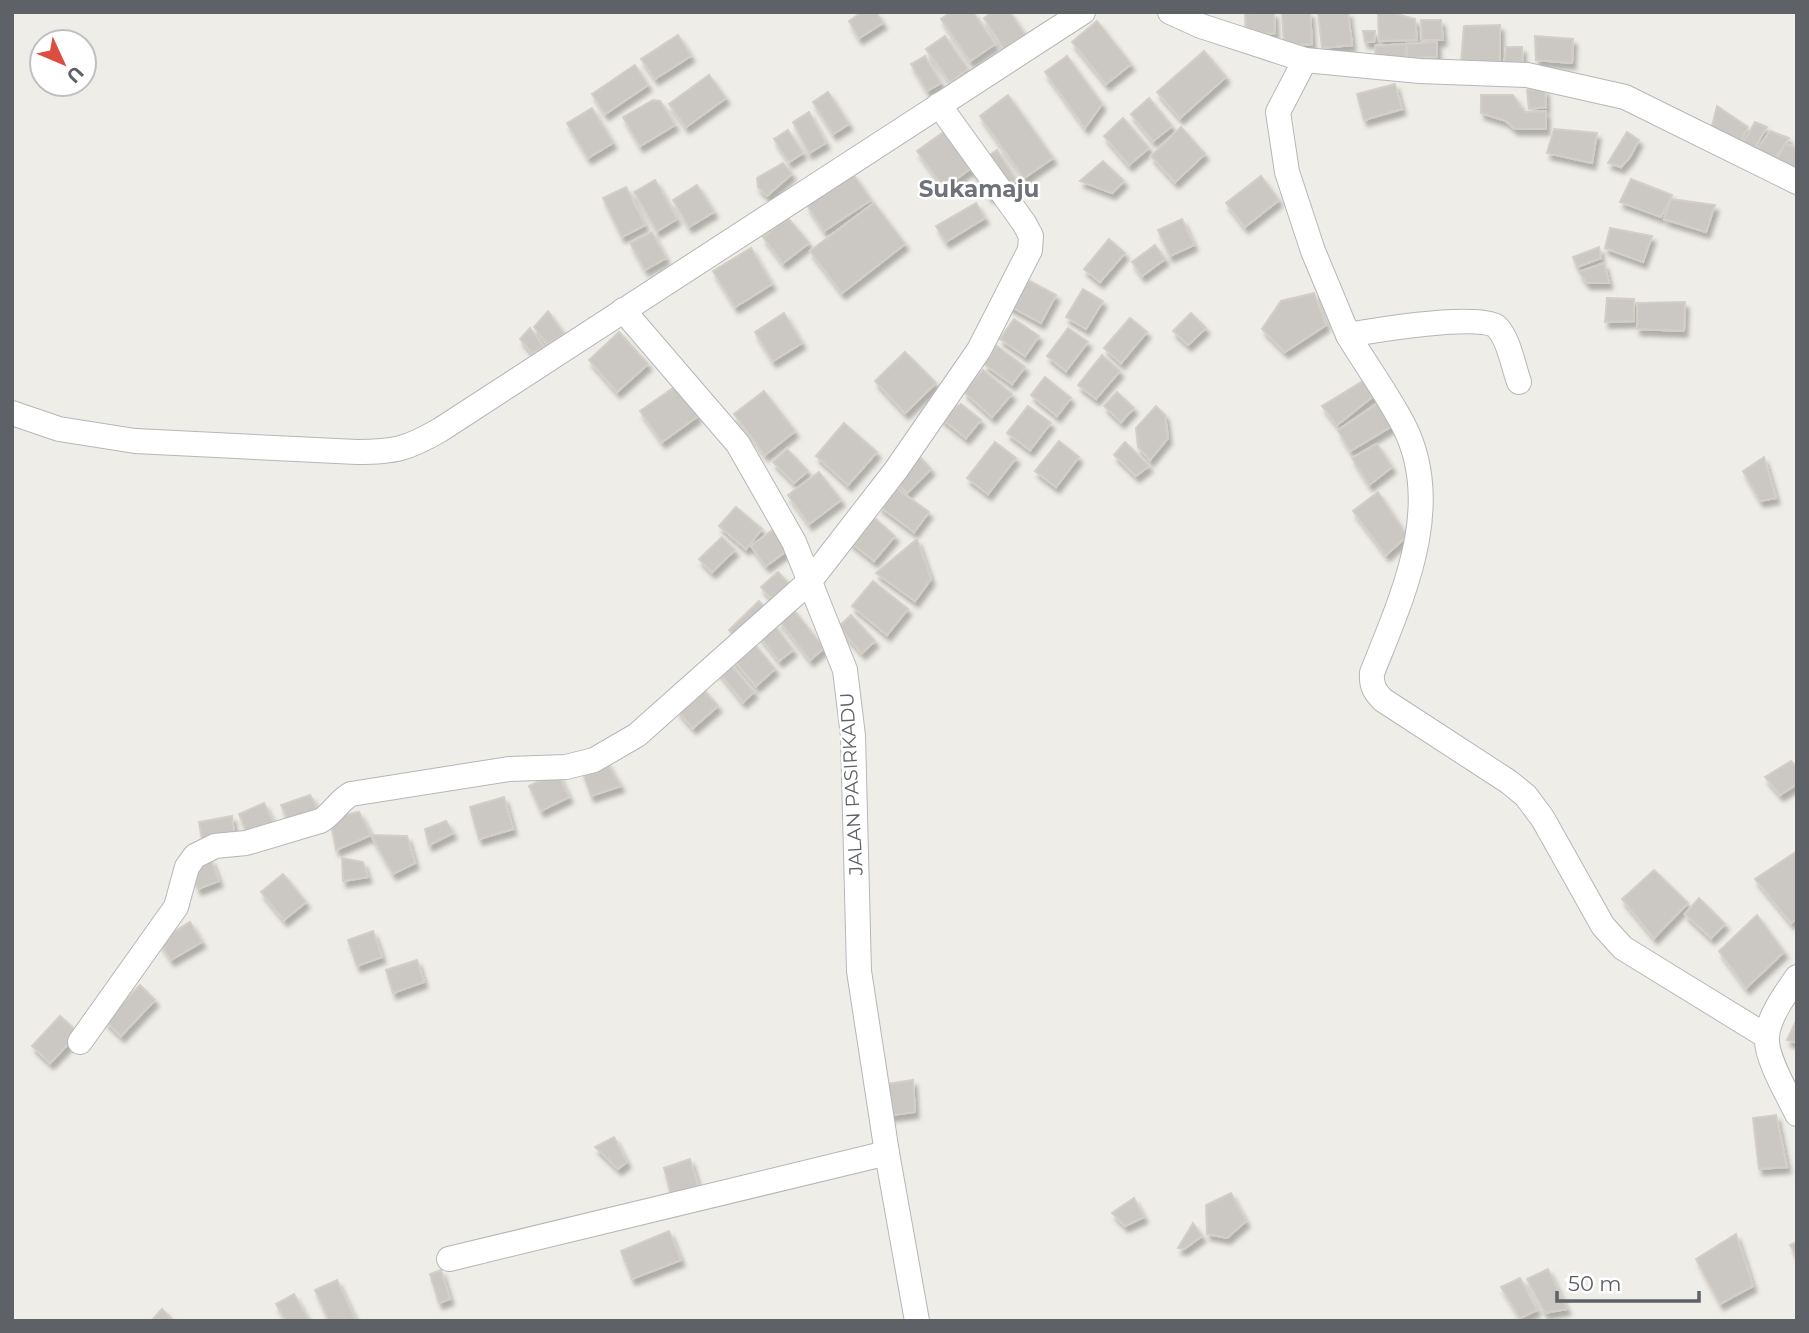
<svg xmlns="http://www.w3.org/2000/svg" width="1809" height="1333" font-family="Montserrat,sans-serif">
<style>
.building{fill:#cbc8c4;stroke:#d3cfc6;stroke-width:2;filter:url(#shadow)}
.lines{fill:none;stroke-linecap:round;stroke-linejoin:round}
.minor-casing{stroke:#b4b7ba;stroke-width:26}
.minor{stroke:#fff;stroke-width:24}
.labels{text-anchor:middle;stroke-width:5;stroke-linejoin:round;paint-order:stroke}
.street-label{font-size:19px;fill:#5e6266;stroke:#fff}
.quarter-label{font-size:23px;font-weight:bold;fill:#6f7378;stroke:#fff}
</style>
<defs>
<filter id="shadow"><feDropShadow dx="3.5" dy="6" stdDeviation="2" flood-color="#0004"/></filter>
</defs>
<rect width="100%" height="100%" fill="#efede7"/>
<!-- building -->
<g class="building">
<path d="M862,12H876L883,23L859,38L849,21Z"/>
<path d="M951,12H973L995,44L970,61L941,19Z"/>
<path d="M992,12H1010L1025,35L1004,49L984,18Z"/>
<path d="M1274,12L1275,33L1246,35L1245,14Z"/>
<path d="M1282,12H1310L1312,44L1284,46Z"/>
<path d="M1318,12H1348L1352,45L1322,48Z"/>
<path d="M1378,12H1390L1415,19L1417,40L1379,41Z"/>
<path d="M1421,20H1441L1443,40H1422Z"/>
<path d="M1097,21L1131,64L1106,84L1072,42Z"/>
<path d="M1500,25V63H1461L1464,26Z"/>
<path d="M1363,31H1375L1374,42H1365Z"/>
<path d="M678,35L691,56L655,79L641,59Z"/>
<path d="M945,36L968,69L950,82L926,49Z"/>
<path d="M1535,36L1573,39L1572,63L1536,60Z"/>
<path d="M1437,42V57L1407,58L1406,44Z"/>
<path d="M1406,44L1407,58L1376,60L1375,46Z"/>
<path d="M1506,47H1522L1523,69H1504Z"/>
<path d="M1204,51L1226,77L1180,118L1157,92Z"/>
<path d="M925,56L941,83L927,91L911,64Z"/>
<path d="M1067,56L1102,104L1085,128L1045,72Z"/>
<path d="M635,65L648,85L605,114L592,94Z"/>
<path d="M709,75L726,98L686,127L669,104Z"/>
<path d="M1395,84L1402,109L1364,120L1357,94Z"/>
<path d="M1545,89L1546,107L1529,109L1527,90Z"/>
<path d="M828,92L849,124L833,134L813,102Z"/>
<path d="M1008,95L1053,158L1024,178L980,116Z"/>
<path d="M1481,95H1513L1525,112L1546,111V129H1515L1506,121L1481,113Z"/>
<path d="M1149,98L1172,126L1153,141L1131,114Z"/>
<path d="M653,100L660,101L675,125L640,146L623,117Z"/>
<path d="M1717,106L1748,127L1737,148L1710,134Z"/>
<path d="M592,108L613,143L588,158L567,123Z"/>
<path d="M809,112L826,143L809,153L793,122Z"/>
<path d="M1123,118L1149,148L1129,165L1104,136Z"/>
<path d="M1755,122L1767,127L1751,154L1739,150Z"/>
<path d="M1181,127L1205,154L1175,182L1151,156Z"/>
<path d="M1554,129L1597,133L1592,163L1547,153Z"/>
<path d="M788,130L803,153L789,162L774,139Z"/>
<path d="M945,131L971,168L944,188L917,151Z"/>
<path d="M1770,131L1789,138L1771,163L1753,155Z"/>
<path d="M1627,132L1639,140L1630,157L1621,167L1608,163Z"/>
<path d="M1785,144L1797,148V162L1790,174L1773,167Z"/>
<path d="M997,150L1016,180L990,197L971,168Z"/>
<path d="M1103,161L1124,181L1112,193L1080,181Z"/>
<path d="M783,163L792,174L767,196L758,187L757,178Z"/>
<path d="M853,174L871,200L824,231L807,205Z"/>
<path d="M1261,176L1279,200L1245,227L1226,203Z"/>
<path d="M1631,179L1672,195L1661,217L1620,202Z"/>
<path d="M655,180L677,219L657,231L634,192Z"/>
<path d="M697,185L714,212L689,227L673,200Z"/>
<path d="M626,187L645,225L622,237L603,198Z"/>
<path d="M1671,199L1715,205L1706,232L1664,219Z"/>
<path d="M874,203L905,244L842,293L810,251Z"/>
<path d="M976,203L985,218L946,242L936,226Z"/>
<path d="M788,218L809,243L783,263L763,237Z"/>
<path d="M1182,219L1194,245L1170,256L1158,230Z"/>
<path d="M1610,228L1652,236L1643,262L1605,248Z"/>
<path d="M652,232L666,258L645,270L630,243Z"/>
<path d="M1109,239L1125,253L1100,282L1084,269Z"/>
<path d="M1155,245L1165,259L1142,276L1132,262Z"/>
<path d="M1599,247L1601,258L1577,267L1573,257Z"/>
<path d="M751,248L772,284L735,307L713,271Z"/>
<path d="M1604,263L1609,283H1587L1579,272Z"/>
<path d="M1020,276L1056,295L1041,323L1004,303Z"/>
<path d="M1083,289L1103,301L1086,329L1066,317Z"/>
<path d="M1314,293L1326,325L1285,352L1262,329L1281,301Z"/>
<path d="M1607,298L1634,299V321L1605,322Z"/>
<path d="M1685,302L1684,331L1637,329V303Z"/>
<path d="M548,311L564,334L547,344L534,327Z"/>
<path d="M784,313L802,343L773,361L755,332Z"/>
<path d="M1191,313L1206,328L1188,345L1173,331Z"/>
<path d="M1130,318L1147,332L1121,363L1104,348Z"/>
<path d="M1014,319L1039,336L1025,356L1000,339Z"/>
<path d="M530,328L544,347L532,353L520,339Z"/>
<path d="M1068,328L1088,342L1066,371L1047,356Z"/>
<path d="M619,332L648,364L617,392L589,360Z"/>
<path d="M997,346L1025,367L1012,384L984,364Z"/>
<path d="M905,352L936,383L905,413L875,381Z"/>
<path d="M1102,355L1120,371L1096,399L1078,385Z"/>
<path d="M983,370L1012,394L992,417L964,392Z"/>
<path d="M1045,377L1071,398L1057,416L1031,395Z"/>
<path d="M1368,378L1377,393L1337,425L1322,406Z"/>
<path d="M676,386L698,416L662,442L640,411Z"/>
<path d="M764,391L795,431L765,455L734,414Z"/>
<path d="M1117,392L1134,408L1121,422L1104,406Z"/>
<path d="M1380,402L1394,425L1350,451L1338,430Z"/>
<path d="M961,404L981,420L966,438L940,417Z"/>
<path d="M1028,406L1051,423L1030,450L1007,433Z"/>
<path d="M1156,406L1165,415L1168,438L1150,460L1138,447L1136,428Z"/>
<path d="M844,423L877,452L848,485L816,456Z"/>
<path d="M1059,441L1079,457L1056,487L1035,471Z"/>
<path d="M995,442L1016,458L988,494L967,478Z"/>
<path d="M1125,442L1149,466L1136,476L1114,455Z"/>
<path d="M1377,444L1392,467L1369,485L1352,458Z"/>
<path d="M787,449L808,471L794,483L773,462Z"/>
<path d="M918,455L931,469L907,493L894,479Z"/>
<path d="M1764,457L1776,498L1760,501L1743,471Z"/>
<path d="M819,472L841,500L809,524L788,495Z"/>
<path d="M893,486L929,512L914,532L879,506Z"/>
<path d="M1378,492L1407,536L1386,555L1353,511Z"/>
<path d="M736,507L762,529L746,549L719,526Z"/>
<path d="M871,515L895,536L874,561L849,541Z"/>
<path d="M774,529L789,549L766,566L751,546Z"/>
<path d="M722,537L735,550L712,572L699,559Z"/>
<path d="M917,539L931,579L915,601L876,573Z"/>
<path d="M778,572L793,588L775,603L761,587Z"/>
<path d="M873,581L908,609L887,635L852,606Z"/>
<path d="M759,601L767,610L737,639L729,630Z"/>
<path d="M793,609L824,648L810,660L779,620Z"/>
<path d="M851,615L875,641L862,653L838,627Z"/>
<path d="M772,622L793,650L779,661L757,633Z"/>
<path d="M751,640L775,669L756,686L731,657Z"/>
<path d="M727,660L754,692L743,702L716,669Z"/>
<path d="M702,688L718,706L693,728L677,710Z"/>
<path d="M606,761L621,786L591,796L582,770Z"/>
<path d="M1791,761L1797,768V784L1780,795L1765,777Z"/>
<path d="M557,772L569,797L541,811L529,786Z"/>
<path d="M310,795L322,817L291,827L281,805Z"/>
<path d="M504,797L513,829L479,839L470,807Z"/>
<path d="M264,803L276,828L250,840L239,814Z"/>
<path d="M359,812L371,835L336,850L330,818Z"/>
<path d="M232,816L234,833L202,839L199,822Z"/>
<path d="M446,821L453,833L429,845L425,829Z"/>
<path d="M371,835L407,836L415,863L393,874Z"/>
<path d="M1797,851V918L1791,923L1755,879Z"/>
<path d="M342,858L363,862L368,877L343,881Z"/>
<path d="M211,859L219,881L198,889L189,868Z"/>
<path d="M1654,870L1688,903L1654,938L1622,899Z"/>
<path d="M283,874L306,902L284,920L261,892Z"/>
<path d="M1699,898L1725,924L1711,938L1685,914Z"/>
<path d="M1757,915L1784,952L1746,988L1719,951Z"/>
<path d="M190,922L202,942L171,960L159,941Z"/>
<path d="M373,931L382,957L357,966L348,940Z"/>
<path d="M417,960L424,982L393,993L386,970Z"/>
<path d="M140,985L155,1000L121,1036L105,1021Z"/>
<path d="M60,1016L79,1033L50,1063L32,1046Z"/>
<path d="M1797,1019V1043L1787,1040Z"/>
<path d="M913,1080L915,1112L886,1116L880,1085Z"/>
<path d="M1776,1115L1787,1167L1759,1169L1753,1118Z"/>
<path d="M614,1137L627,1162L618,1169L595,1147Z"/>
<path d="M690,1159L699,1188L671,1195L664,1168Z"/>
<path d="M1231,1193L1246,1221L1227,1238L1207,1234L1206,1205Z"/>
<path d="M1134,1198L1144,1217L1125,1226L1112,1213Z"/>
<path d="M1193,1223L1202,1236L1184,1249L1178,1248Z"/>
<path d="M669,1231L681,1260L632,1279L621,1251Z"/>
<path d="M1736,1234L1753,1286L1720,1304L1696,1259Z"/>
<path d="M1797,1242V1257L1790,1245Z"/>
<path d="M1548,1269L1567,1309L1545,1313L1527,1279Z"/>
<path d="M441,1270L450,1299L439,1303L430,1274Z"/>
<path d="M1520,1278L1537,1310L1520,1318L1501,1287Z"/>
<path d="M337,1280L356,1321H329L315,1290Z"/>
<path d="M294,1294L309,1321H286L276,1304Z"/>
<path d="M162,1309L174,1321H151Z"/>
</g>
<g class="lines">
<defs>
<g id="minor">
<path d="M1170,12L1201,26L1305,60L1420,71L1527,75L1625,97L1797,182"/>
<path d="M1305,60L1278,112L1287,172L1313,251L1348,335C1371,331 1483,312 1497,327C1509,340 1513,365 1519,382"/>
<path d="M623,310L738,444L794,542L845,670L853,736L859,971L887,1153L917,1321"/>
<path d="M1348,335C1366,365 1388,395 1404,426C1445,507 1402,597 1372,673C1371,686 1375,692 1383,700L1509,782L1526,796L1543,819L1603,926L1623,948L1766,1036"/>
<path d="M12,413L59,429L135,441L357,452C395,452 407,449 440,430L1083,12"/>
<path d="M1797,977C1786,993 1768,1017 1767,1037C1765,1057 1788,1095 1797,1114"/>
<path d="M80,1042L176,907L187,867L195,856L215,846L246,843L320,821C332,815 338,801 351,794L509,769L566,767L594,760L637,735L810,581L896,470L979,350L1030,250L1031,236L1024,223L939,105"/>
<path d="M449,1259L887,1153"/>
</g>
</defs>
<!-- minor casing -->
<use href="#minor" class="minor-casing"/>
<!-- minor -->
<use href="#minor" class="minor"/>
</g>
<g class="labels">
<!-- street labels -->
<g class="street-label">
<text transform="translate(851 784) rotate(-93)" y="7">JALAN PASIRKADU</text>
</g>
<!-- quarter labels -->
<g class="quarter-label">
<text x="979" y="197">Sukamaju</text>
</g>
</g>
<!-- border -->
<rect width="1809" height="1333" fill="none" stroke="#5e6266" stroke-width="28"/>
<!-- north arrow -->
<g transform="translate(63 63) rotate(134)"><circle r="33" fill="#ffffff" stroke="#bfc0c2" stroke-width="2"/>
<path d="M0-5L12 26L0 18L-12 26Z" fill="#db4e41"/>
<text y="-10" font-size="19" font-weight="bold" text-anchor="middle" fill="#5e6266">U</text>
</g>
<!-- scale -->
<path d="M1557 1291v10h142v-10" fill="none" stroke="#5e6266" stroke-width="3.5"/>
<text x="1568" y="1291" font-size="21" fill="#5e6266" stroke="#ffffff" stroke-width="5" paint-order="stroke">50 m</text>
</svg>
